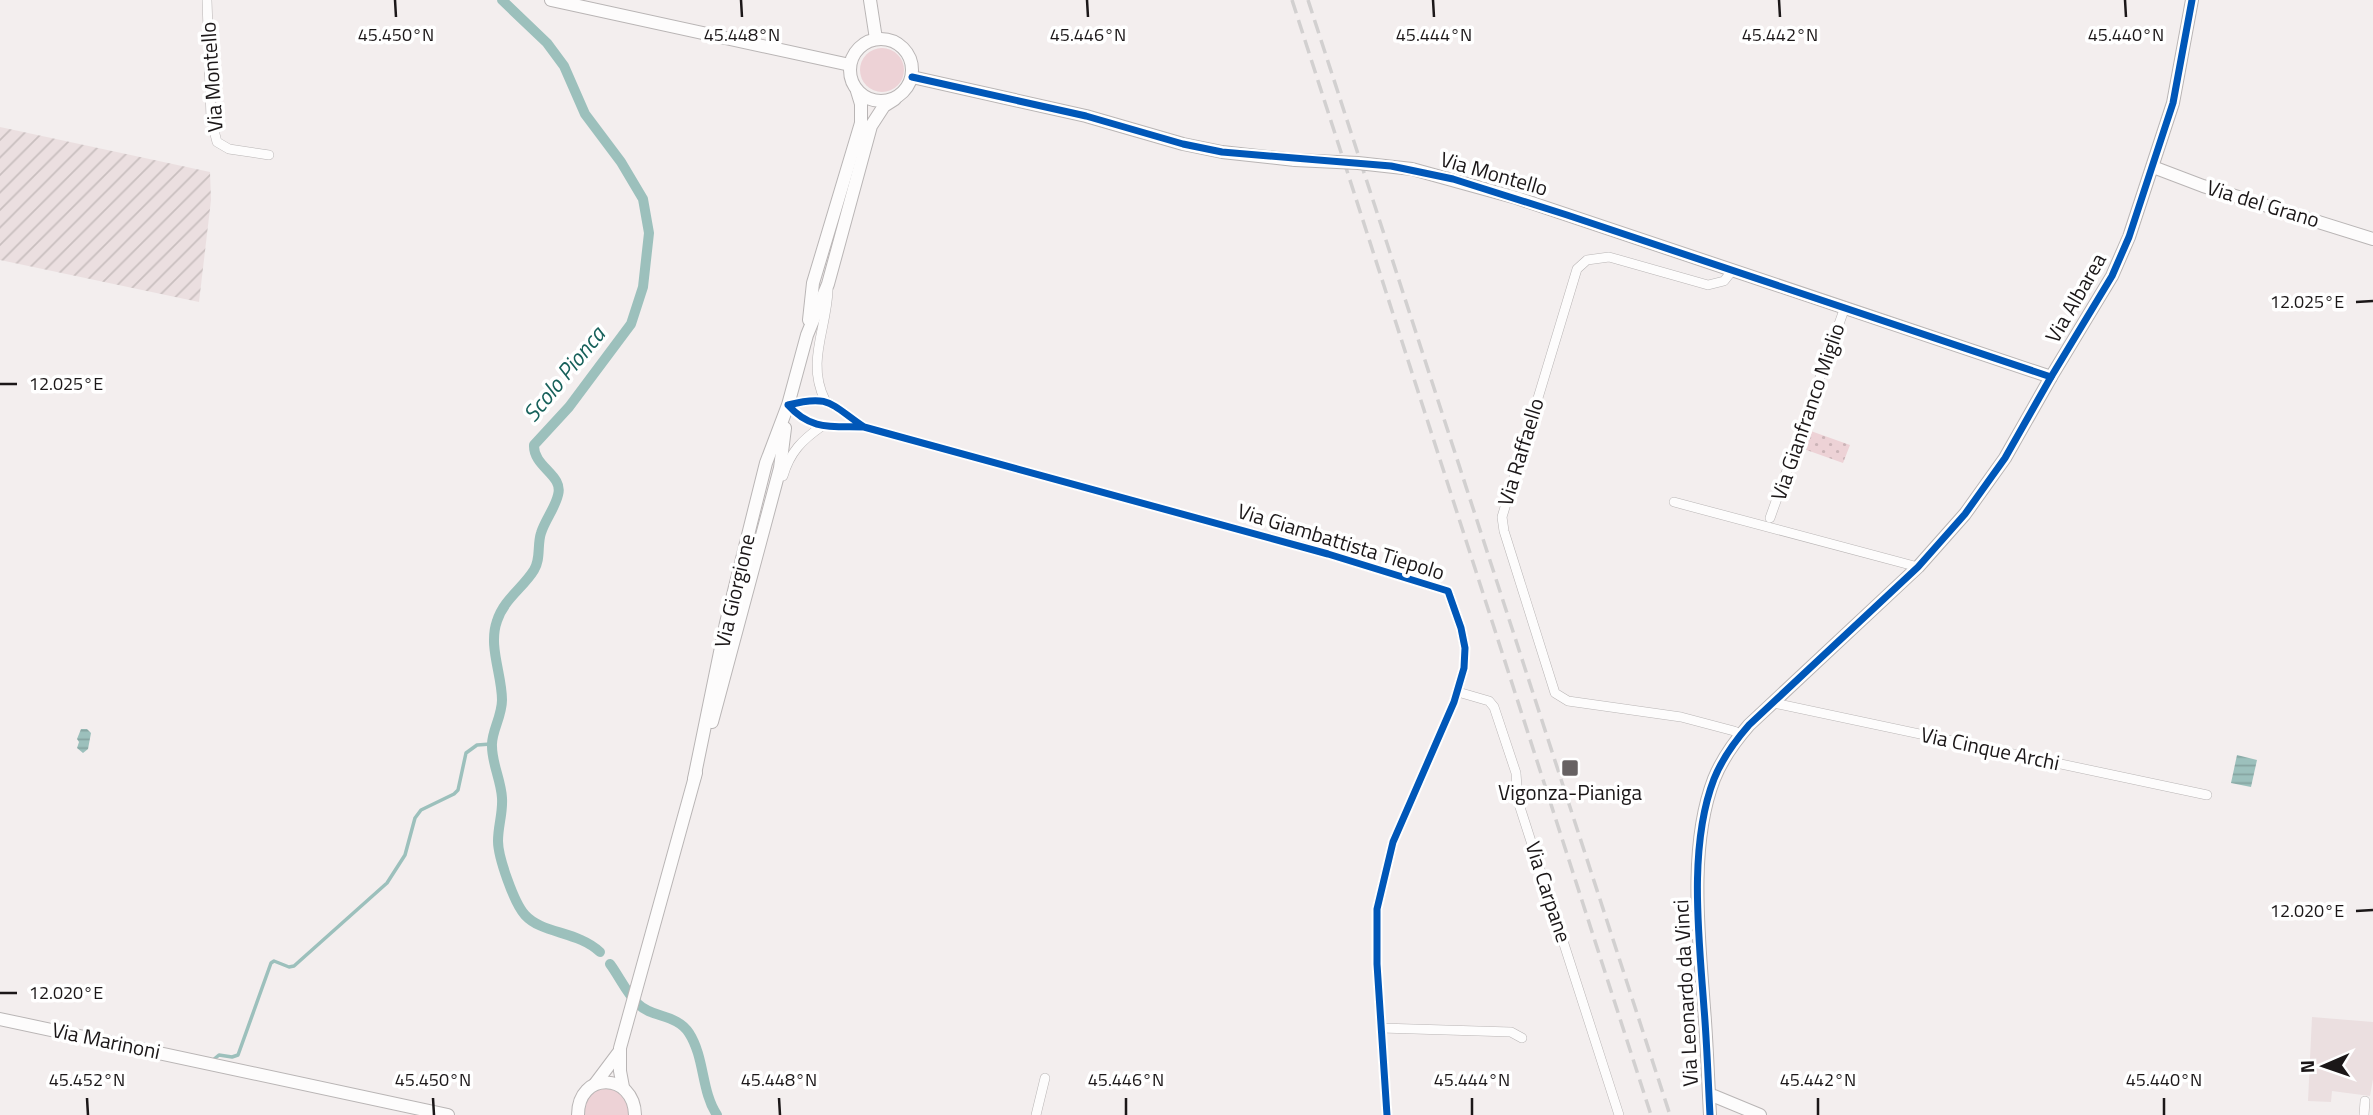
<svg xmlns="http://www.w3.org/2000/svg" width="2373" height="1115" font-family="'Titillium Web',sans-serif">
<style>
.built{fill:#ebdfe0}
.industrial{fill:url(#industrial-furrows)}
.grass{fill:#edd2d6}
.park{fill:url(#park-dots)}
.water{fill:url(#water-rules)}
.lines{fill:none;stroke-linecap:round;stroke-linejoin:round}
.stream{stroke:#9cc0bc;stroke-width:3.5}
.canal{stroke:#9cc0bc;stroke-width:10}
.street-casing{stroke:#b9b5b5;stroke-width:10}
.secondary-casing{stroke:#b9b5b5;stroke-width:14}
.street{stroke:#fdfcfc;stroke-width:9}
.secondary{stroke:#fdfcfc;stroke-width:12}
.rail{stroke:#d2d0d0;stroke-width:3.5;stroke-dasharray:14 7;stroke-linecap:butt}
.secondary-bridge-casing{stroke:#b9b5b5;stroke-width:14;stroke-linecap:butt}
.secondary-bridge{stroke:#fdfcfc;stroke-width:12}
.cycleway-casing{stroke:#fff;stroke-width:11}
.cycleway{stroke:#0057b8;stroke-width:7}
.ticks{fill:none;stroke:#1b1718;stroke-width:2.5}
.poi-dot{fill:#676263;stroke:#fff;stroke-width:2.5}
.labels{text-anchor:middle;stroke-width:7;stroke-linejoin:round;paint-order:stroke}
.street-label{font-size:21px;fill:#1b1718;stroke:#fff}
.poi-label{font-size:21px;fill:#1b1718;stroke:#fff}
.water-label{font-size:23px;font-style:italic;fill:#16605a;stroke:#fff}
.ticks-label{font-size:18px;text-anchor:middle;fill:#1b1718;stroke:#fff;stroke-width:7;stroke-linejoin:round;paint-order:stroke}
</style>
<defs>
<pattern id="industrial-furrows" width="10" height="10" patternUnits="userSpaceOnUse" patternTransform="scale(1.75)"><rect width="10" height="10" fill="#ebdfe0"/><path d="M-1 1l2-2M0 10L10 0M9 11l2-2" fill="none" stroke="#c9bfbf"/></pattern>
<pattern id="park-dots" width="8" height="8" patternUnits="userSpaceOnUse" patternTransform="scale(1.75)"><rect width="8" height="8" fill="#edd2d6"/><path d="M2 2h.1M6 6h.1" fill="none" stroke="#cbb4b7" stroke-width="1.8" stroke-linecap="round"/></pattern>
<pattern id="water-rules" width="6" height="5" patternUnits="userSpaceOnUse" patternTransform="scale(1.75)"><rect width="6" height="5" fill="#9cc0bc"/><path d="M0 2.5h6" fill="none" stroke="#86a4a1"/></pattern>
</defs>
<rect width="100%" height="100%" fill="#f3eeee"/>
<!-- built -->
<path class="built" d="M2312,1017L2373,1022V1079L2370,1096L2332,1091L2331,1102L2308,1101Z"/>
<!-- industrial -->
<path class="industrial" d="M0,127L210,172L211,200L199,302L0,260Z"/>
<!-- grass -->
<g class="grass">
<circle cx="882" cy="70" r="22"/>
<path d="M603,1088C619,1088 629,1099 629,1115H584C583,1102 590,1092 603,1088Z"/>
</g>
<!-- park -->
<path class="park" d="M1808,430L1850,445L1843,463L1801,448Z"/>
<!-- water -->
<g class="water">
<path d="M81,729H87L91,733L88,749L83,753L77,748L79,742L77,739Z"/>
<path d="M2237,755L2257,760L2251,787L2231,783Z"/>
</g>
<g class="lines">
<!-- stream -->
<path class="stream" d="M213,1060L219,1055L232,1057L238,1055L271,963L274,961L289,967L294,966L387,883L405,855L415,818L421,810L454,794L458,790L466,753L477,745L491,744"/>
<!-- canal -->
<g class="canal">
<path d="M502,0L547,43L564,66L585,114L621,162L643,199L649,233L643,287L631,324L569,407L534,445C533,467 564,475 558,495C555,508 545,520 541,533C537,545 541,559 534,570C523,588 504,599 497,621C488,646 502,674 502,700C502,717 491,732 492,746C492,764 501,780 502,798C503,813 498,826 498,841C498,857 514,903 525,915C542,934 578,931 600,952"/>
<path d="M610,964C619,976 627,994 638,1004C652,1018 677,1014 689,1033C705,1058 701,1091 717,1115"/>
</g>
<defs>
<g id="street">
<path d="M207,0L211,119L217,142L229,149L269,155"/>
<path d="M1732,271L1724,281L1708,285L1609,257L1587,260L1577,269L1502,517L1504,531L1555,693L1568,701L1681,717L1734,731L1741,735"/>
<path d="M825,400C806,362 827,328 828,290"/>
<path d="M864,427C830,404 830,394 788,405C811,431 832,426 864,427L1328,554L1448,591L1461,628L1465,648L1464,668L1454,702L1393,842L1377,909V964L1387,1115"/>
<path d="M783,476C790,452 802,440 822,426"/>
<path d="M1674,502L1918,567"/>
<path d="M1770,518L1845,307"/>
<path d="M1458,692L1489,701L1494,707L1516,773L1518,801L1619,1115"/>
<path d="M1774,703L2207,795"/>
<path d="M1381,1028L1511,1032L1522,1038"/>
<path d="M1036,1115L1045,1078"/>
<path d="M2364,1115L2365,1101"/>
</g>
<g id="secondary">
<path d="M551,0L850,65"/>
<path d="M870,0L876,39"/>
<circle cx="881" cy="70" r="31"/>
<path d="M912,77L1086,116L1183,144L1222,152L1295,160"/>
<path d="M2153,167L2203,186L2373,239"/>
<path d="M1412,169L1517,198L2051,377"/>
<path d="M809,320L813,283L861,123V104L857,91"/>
<path d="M712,722L780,468L785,428"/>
<path d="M694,779L726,623L766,463L788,405L807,335L828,284L871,126L884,106L895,99"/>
<path d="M0,1019L448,1115"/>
<path d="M595,1084L619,1052"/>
<path d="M623,1087L620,1071V1048L696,773"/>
<path d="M1709,1096H1714L1760,1115"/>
<path d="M578,1115C578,1071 634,1072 635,1115"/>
<path d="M1710,1115C1708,1079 1707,1044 1704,1008C1699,938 1688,846 1714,779C1722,759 1735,741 1749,725L1918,567L1965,514L2005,458L2051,377L2112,276L2129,237L2173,103L2192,0"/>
</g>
</defs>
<!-- street casing -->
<use href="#street" class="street-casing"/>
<!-- secondary casing -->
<use href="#secondary" class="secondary-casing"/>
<!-- street -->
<use href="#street" class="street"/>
<!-- secondary -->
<use href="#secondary" class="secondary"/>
<!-- rail -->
<g class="rail">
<path d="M1292,0L1651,1115"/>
<path d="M1308,0L1670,1115"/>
</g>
<defs>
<path id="secondary-bridge" d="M1295,160L1358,163L1412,169"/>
</defs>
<!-- secondary-bridge casing -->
<use href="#secondary-bridge" class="secondary-bridge-casing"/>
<!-- secondary-bridge -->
<use href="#secondary-bridge" class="secondary-bridge"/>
<defs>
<g id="cycleway">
<path d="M912,77L1086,116L1183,144L1222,152L1391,166L1453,179L1567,215L2051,377"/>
<path d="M864,427C830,404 830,394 788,405C811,431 832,426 864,427L1328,554L1448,591L1461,628L1465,648L1464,668L1454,702L1393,842L1377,909V964L1387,1115"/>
<path d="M1710,1115C1708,1079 1707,1044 1704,1008C1699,938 1688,846 1714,779C1722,759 1735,741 1749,725L1918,567L1965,514L2005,458L2051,377L2112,276L2129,237L2173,103L2192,0"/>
</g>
</defs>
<!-- cycleway casing -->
<use href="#cycleway" class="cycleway-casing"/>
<!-- cycleway -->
<use href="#cycleway" class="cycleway"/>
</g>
<!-- ticks -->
<path class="ticks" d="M395,0L396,17M741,0L742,17M1087,0L1088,17M1433,0L1434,17M1779,0L1780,17M2125,0L2126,17M2356,302L2373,301M0,384H17M2356,911L2373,910M0,993H17M87,1098L88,1115M433,1098L434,1115M779,1098L780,1115M1126,1098V1115M1472,1098V1115M1818,1098V1115M2164,1098V1115"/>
<!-- markers -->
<rect class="poi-dot" x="1561" y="759" width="18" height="18" rx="3.5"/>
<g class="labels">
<!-- street labels -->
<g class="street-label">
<text transform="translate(212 77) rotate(-94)" y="7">Via Montello</text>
<text transform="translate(1494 174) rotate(16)" y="7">Via Montello</text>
<text transform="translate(2263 204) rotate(17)" y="7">Via del Grano</text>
<text transform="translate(2076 298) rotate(-60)" y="7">Via Albarea</text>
<text transform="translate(1808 412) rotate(-71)" y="7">Via Gianfranco Miglio</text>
<text transform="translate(1521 452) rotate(-73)" y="7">Via Raffaello</text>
<text transform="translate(1341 542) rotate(17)" y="7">Via Giambattista Tiepolo</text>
<text transform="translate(735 591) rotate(-77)" y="7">Via Giorgione</text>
<text transform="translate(1990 749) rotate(12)" y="7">Via Cinque Archi</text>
<text transform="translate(1548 892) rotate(72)" y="7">Via Carpane</text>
<text transform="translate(1686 993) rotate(-93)" y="7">Via Leonardo da Vinci</text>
<text transform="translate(106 1041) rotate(12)" y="7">Via Marinoni</text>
</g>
<!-- poi labels -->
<g class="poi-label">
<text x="1570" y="800">Vigonza-Pianiga</text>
</g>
<!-- water labels -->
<g class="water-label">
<text transform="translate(564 374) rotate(-51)" y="8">Scolo Pionca</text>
</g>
</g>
<g class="ticks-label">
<text x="396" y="41">45.450°N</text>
<text x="742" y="41">45.448°N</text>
<text x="1088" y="41">45.446°N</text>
<text x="1434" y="41">45.444°N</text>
<text x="1780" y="41">45.442°N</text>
<text x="2126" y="41">45.440°N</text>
<text x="2307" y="308">12.025°E</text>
<text x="66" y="390">12.025°E</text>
<text x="2307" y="917">12.020°E</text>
<text x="66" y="999">12.020°E</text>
<text x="87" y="1086">45.452°N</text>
<text x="433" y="1086">45.450°N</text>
<text x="779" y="1086">45.448°N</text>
<text x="1126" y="1086">45.446°N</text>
<text x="1472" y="1086">45.444°N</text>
<text x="1818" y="1086">45.442°N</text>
<text x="2164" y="1086">45.440°N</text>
</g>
<!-- north arrow -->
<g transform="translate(2324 1066) rotate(268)" stroke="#ffffff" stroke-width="5" paint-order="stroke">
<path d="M0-5L12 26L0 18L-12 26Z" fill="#1b1718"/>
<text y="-10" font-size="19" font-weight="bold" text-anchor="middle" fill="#1b1718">N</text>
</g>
</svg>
